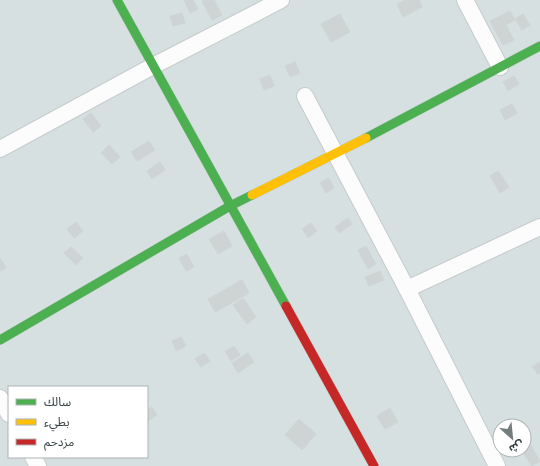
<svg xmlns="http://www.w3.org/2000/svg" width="540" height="466" font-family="'Source Sans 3','Noto Sans Arabic',sans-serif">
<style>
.residential{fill:#d6e0e1;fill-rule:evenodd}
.building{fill:#ced4d4;stroke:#ced5d5}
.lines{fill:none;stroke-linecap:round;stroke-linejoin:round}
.street-casing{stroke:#c6cbcb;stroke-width:18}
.fast-casing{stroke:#c1cbcd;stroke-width:10}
.slow-casing{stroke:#c1cbcd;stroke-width:10}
.jam-casing{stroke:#c1cbcd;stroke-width:10}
.street{stroke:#fcfcfc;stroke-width:16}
.fast{stroke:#4caf50;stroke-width:9}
.slow{stroke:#ffc107;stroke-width:9}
.jam{stroke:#c62828;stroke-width:9}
</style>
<rect width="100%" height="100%" fill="#e8eded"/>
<!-- residential -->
<path class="residential" d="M0,0H540V466H0ZM9,387H147V457H9ZM500,426H524V450H500Z"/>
<!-- building -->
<g class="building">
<path d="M184,0H193L198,9L190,13Z"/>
<path d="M214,0L222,15L212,20L202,1Z"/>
<path d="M405,0H419L422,7L403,17L397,4Z"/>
<path d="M510,11L515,20L506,25L514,40L503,45L490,21Z"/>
<path d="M182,13L185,23L173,26L170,16Z"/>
<path d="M340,14L350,32L331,42L321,24Z"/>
<path d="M523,14L530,25L522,30L515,19Z"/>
<path d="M295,62L300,73L290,77L285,66Z"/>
<path d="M270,75L274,86L264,90L260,79Z"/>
<path d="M514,76L519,84L508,91L503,82Z"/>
<path d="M512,104L517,113L505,120L500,110Z"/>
<path d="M91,113L101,126L93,132L83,119Z"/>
<path d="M149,141L155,150L137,161L131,152Z"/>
<path d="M109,145L120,157L112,164L101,153Z"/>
<path d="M160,162L165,170L152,179L147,171Z"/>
<path d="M498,171L509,187L500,193L490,176Z"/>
<path d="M329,178L334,188L326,193L320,183Z"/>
<path d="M348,218L352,224L339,233L335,227Z"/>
<path d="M76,222L83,231L74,238L67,229Z"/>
<path d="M311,223L317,231L308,238L302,229Z"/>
<path d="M224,231L232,246L218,254L209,239Z"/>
<path d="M366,246L376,264L368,269L358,250Z"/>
<path d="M71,247L83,258L76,265L64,253Z"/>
<path d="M187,254L194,267L186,271L179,258Z"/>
<path d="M0,258L6,268L0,271Z"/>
<path d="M380,271L384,280L369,286L365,277Z"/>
<path d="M242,280L249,293L215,312L208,299Z"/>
<path d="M243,298L256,317L247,324L233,305Z"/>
<path d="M181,337L186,346L176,351L172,341Z"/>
<path d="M234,346L240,355L231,361L225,351Z"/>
<path d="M204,353L210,361L201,367L195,359Z"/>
<path d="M248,353L254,362L238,373L232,363Z"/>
<path d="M540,362V373L538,374L532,367Z"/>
<path d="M152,407L157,415L148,421L147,410Z"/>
<path d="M390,408L398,422L385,429L377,416Z"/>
<path d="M299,419L316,434L302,450L285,435Z"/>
<path d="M530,444L540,461L532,466L521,450H524V448Z"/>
</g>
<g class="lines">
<defs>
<g id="street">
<path d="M465,0L500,67"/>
<path d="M305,96L407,289L497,466"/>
<path d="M0,149L153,66L281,0"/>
<path d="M407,289L540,227"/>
<path d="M0,398L9,414"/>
<path d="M33,457L38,466"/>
</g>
<g id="fast">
<path d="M117,0L286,306"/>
<path d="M366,138L540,46"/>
<path d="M0,340L230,206L252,195"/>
</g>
<path id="slow" d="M252,195L366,138"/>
<path id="jam" d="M286,306L374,466"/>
</defs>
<!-- street casing -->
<use href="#street" class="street-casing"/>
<!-- fast casing -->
<use href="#fast" class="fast-casing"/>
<!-- slow casing -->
<use href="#slow" class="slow-casing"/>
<!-- jam casing -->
<use href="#jam" class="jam-casing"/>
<!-- street -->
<use href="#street" class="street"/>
<!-- fast -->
<use href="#fast" class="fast"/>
<!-- slow -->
<use href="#slow" class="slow"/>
<!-- jam -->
<use href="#jam" class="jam"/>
</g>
<!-- legend -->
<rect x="8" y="386" width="140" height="72" fill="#ffffff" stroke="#aeb3b3"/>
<rect x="16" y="399" width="20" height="6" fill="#4caf50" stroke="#aeb3b3"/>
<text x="44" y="406" font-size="12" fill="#354142">سالك</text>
<rect x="16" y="419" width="20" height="6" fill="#ffc107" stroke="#aeb3b3"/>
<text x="44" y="426" font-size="12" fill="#354142">بطيء</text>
<rect x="16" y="439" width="20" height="6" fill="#c62828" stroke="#aeb3b3"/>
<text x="44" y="446" font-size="12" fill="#354142">مزدحم</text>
<!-- north arrow -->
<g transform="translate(512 438) rotate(153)"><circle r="19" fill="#ffffff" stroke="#aeb3b3"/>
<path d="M0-3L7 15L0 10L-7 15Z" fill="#747d7e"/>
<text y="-6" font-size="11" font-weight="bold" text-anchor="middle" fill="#354142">ش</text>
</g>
</svg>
